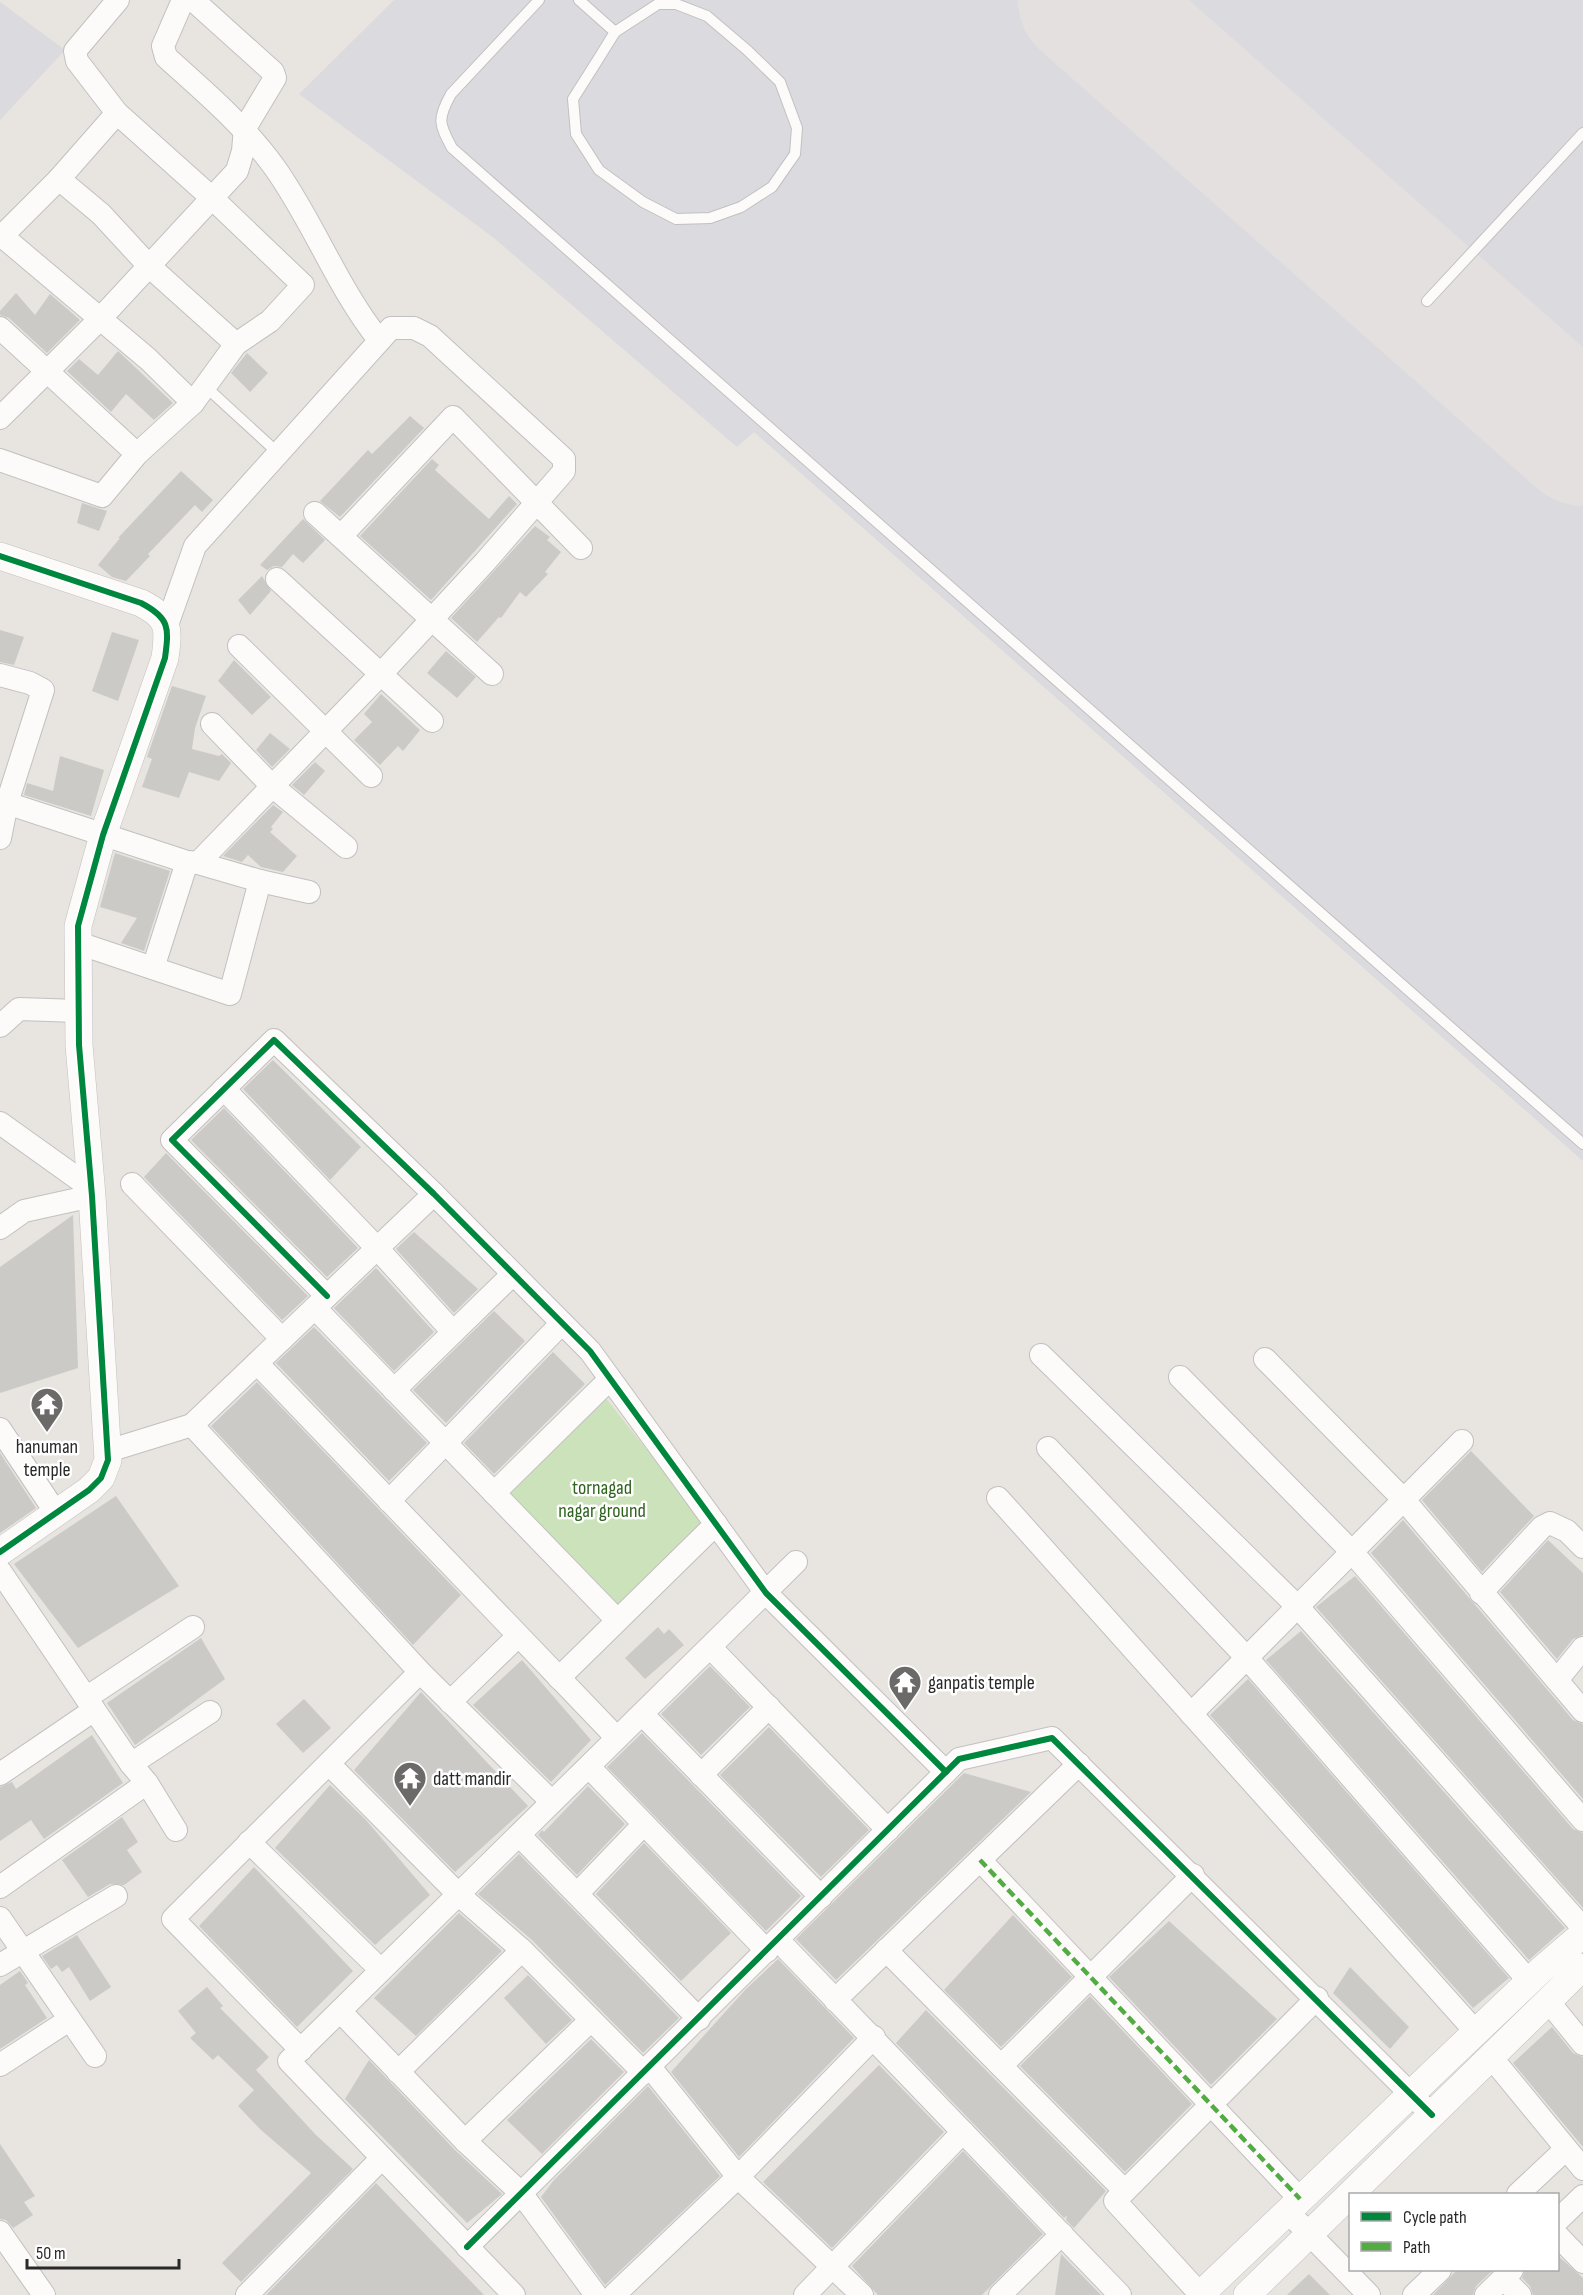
<svg xmlns="http://www.w3.org/2000/svg" width="1583" height="2295" font-family="'Sofia Sans Condensed',sans-serif">
<style>
.airport{fill:#dbdade}
.green{fill:#cce2ba}
.lines{fill:none;stroke-linecap:round;stroke-linejoin:round}
.runway{stroke:#e3e0df;stroke-width:136}
.building{fill:#cccac7}
.service-casing{stroke:#c2c0c1;stroke-width:12}
.minor-casing{stroke:#c2c0c1;stroke-width:24}
.tertiary-casing{stroke:#c2c0c1;stroke-width:28}
.service{stroke:#fcfbfa;stroke-width:10}
.minor{stroke:#fcfbfa;stroke-width:22}
.tertiary{stroke:#fcfbfa;stroke-width:27}
.quiet{stroke:#53ab44;stroke-width:4.5;stroke-dasharray:9 4.5;stroke-linecap:butt}
.cycleway-casing{stroke:#fff;stroke-width:10}
.cycleway{stroke:#00873e;stroke-width:6}
.labels{text-anchor:middle;stroke-width:5;stroke-linejoin:round;paint-order:stroke}
.poi-label{font-size:20px;fill:#292929;stroke:#fff;text-anchor:start}
.park-label{font-size:20px;fill:#2f631d;stroke:#fff}
</style>
<rect width="100%" height="100%" fill="#e8e4e0"/>
<!-- airport -->
<g class="airport">
<path d="M394,0H1583V1161L754,432L737,447L494,238L299,94Z"/>
<path d="M0,2L65,50L0,120Z"/>
</g>
<!-- green -->
<path class="green" d="M605,1397L704,1522L618,1609L504,1494Z"/>
<g class="lines">
<!-- runway -->
<path class="runway" d="M1086,0L1583,438"/>
</g>
<!-- building -->
<g class="building">
<path d="M16,293L35,315L50,294L80,320L47,353L9,318L0,315V311Z"/>
<path d="M118,351L173,403L154,420L126,394L111,412L67,371L79,359L98,375Z"/>
<path d="M247,353L268,373L250,392L231,373Z"/>
<path d="M410,416L424,428L340,517L320,501L368,450L372,454Z"/>
<path d="M432,459L439,465L435,470L489,519L509,496L517,504L431,600L360,536Z"/>
<path d="M181,471L213,500L202,512L195,505L148,554L150,556L126,581L112,577L98,565L120,538H118Z"/>
<path d="M82,503L107,511L99,531L77,523Z"/>
<path d="M303,519L325,540L303,563L293,554L282,567L274,566L267,570L260,565Z"/>
<path d="M535,526L550,537L547,540L561,552L545,572L548,574L526,597L520,592L501,618L499,617L477,642L451,618Z"/>
<path d="M262,576L271,591L250,615L238,600Z"/>
<path d="M0,630L24,637L14,665L0,662Z"/>
<path d="M112,632L139,640L118,701L92,691Z"/>
<path d="M446,651L476,677L457,698L427,673Z"/>
<path d="M234,660L271,697L252,715L218,681Z"/>
<path d="M172,686L206,696L195,728L192,749L219,756L222,754L231,763L219,781L189,772L179,798L142,787L152,759L147,757Z"/>
<path d="M381,694L420,730L403,751L398,746L380,765L354,740L372,722L364,714Z"/>
<path d="M270,733L290,749L272,767L256,750Z"/>
<path d="M60,756L104,770L91,816L24,795L27,783L53,791Z"/>
<path d="M315,762L325,771L304,795L292,785Z"/>
<path d="M273,805L283,812L271,827L273,829L270,832L297,856L283,872L261,867L248,855L242,862L223,856Z"/>
<path d="M115,853L170,871L144,951L121,943L137,918L100,907Z"/>
<path d="M273,1060L361,1147L330,1180L243,1089Z"/>
<path d="M224,1108L358,1248L327,1277L191,1140Z"/>
<path d="M166,1153L308,1296L282,1320L144,1177Z"/>
<path d="M73,1215L78,1368L0,1393V1267Z"/>
<path d="M414,1232L478,1289L454,1313L396,1249Z"/>
<path d="M376,1268L434,1332L394,1371L334,1308Z"/>
<path d="M494,1311L525,1341L446,1423L413,1390Z"/>
<path d="M314,1327L427,1443L389,1481L276,1363Z"/>
<path d="M553,1352L585,1384L494,1474L464,1443Z"/>
<path d="M257,1382L461,1595L413,1645L211,1426Z"/>
<path d="M1471,1451L1534,1516L1482,1572L1422,1500Z"/>
<path d="M0,1453L36,1508L0,1533Z"/>
<path d="M116,1496L179,1586L78,1648L14,1564Z"/>
<path d="M1403,1520L1573,1720L1583,1724V1799L1371,1553Z"/>
<path d="M1548,1540L1583,1573V1635L1573,1639L1557,1659L1500,1592Z"/>
<path d="M1355,1576L1573,1829L1583,1833V1908L1316,1607Z"/>
<path d="M658,1627L664,1634L669,1629L684,1645L645,1679L625,1658Z"/>
<path d="M1301,1631L1565,1928L1529,1960L1266,1660Z"/>
<path d="M201,1638L225,1679L135,1745L107,1703Z"/>
<path d="M522,1660L591,1740L551,1782L473,1705Z"/>
<path d="M710,1666L750,1707L701,1755L661,1714Z"/>
<path d="M1248,1679L1509,1978L1473,2008L1210,1715Z"/>
<path d="M421,1692L528,1806L455,1872L354,1770Z"/>
<path d="M304,1699L331,1728L303,1753L276,1724Z"/>
<path d="M769,1727L869,1830L821,1877L720,1775Z"/>
<path d="M642,1733L801,1896L766,1931L607,1767Z"/>
<path d="M92,1735L123,1783L44,1839L31,1820L0,1841V1787L12,1782L16,1789Z"/>
<path d="M964,1773L1031,1792L836,1980L796,1939Z"/>
<path d="M330,1785L366,1820L430,1895L375,1945L275,1848Z"/>
<path d="M588,1786L625,1824L577,1875L538,1835L542,1830L544,1832Z"/>
<path d="M122,1817L138,1842L127,1850L142,1872L124,1885L110,1884L88,1897L62,1860Z"/>
<path d="M644,1843L731,1933L681,1981L596,1894Z"/>
<path d="M519,1854L679,2018L643,2053L532,1940L478,1894Z"/>
<path d="M254,1867L353,1971L297,2027L199,1926Z"/>
<path d="M459,1913L502,1951L416,2036L374,1998Z"/>
<path d="M1013,1915L1072,1977L1001,2047L944,1990Z"/>
<path d="M1169,1921L1277,2019L1211,2085L1109,1977Z"/>
<path d="M77,1935L111,1987L90,2001L69,1967L62,1972L57,1965L51,1969L42,1956Z"/>
<path d="M778,1959L854,2038L739,2157L671,2072L746,1989Z"/>
<path d="M1350,1967L1409,2027L1390,2049L1333,1993Z"/>
<path d="M20,1971L28,1983L25,1985L47,2018L0,2049V1985Z"/>
<path d="M528,1975L572,2020L546,2044L504,1998Z"/>
<path d="M207,1987L223,2006L220,2008L269,2057L256,2070L316,2135L353,2169L241,2282L222,2263L311,2173L261,2130L238,2106L254,2090L218,2055L213,2060L190,2038L196,2033L178,2011Z"/>
<path d="M1090,1996L1192,2104L1125,2172L1020,2066Z"/>
<path d="M926,2010L1106,2191L1074,2228L1066,2220L1067,2215L1064,2218L896,2043Z"/>
<path d="M1552,2027L1573,2053L1583,2057V2147L1513,2063Z"/>
<path d="M591,2039L624,2072L542,2154L507,2120Z"/>
<path d="M369,2060L455,2150L502,2194L467,2223L345,2099Z"/>
<path d="M879,2065L944,2132L832,2248L763,2182Z"/>
<path d="M648,2086L720,2176L605,2285L541,2197L554,2180Z"/>
<path d="M0,2144L35,2196L24,2202L33,2215L13,2228L6,2220L0,2219Z"/>
<path d="M963,2151L1043,2234L982,2295H878L852,2266Z"/>
<path d="M376,2183L484,2295H266Z"/>
<path d="M1061,2254L1101,2295H1055Z"/>
<path d="M1557,2255L1583,2278V2295H1533L1530,2286L1522,2278L1525,2270H1557Z"/>
<path d="M1457,2270H1493L1476,2286L1473,2295H1433Z"/>
<path d="M1309,2274L1330,2295H1287Z"/>
</g>
<g class="lines">
<defs>
<g id="service">
<path d="M539,0L451,94C437,119 439,124 452,148L1583,1144"/>
<path d="M579,0L615,32"/>
<path d="M658,4H676L707,16L747,50L780,82L797,128L795,154L772,187L741,207L710,218L676,219L643,202L599,170L576,134L573,99L597,61L615,32Z"/>
<path d="M1427,301L1583,133"/>
<path d="M206,387L278,453"/>
</g>
<g id="minor">
<path d="M183,0L163,46L166,57C205,92 244,125 275,168C314,223 337,287 379,340"/>
<path d="M59,179L101,214L149,266L236,344"/>
<path d="M2,236L148,359L193,403"/>
<path d="M0,238L59,179L117,113"/>
<path d="M0,328L137,454"/>
<path d="M0,418L99,320L237,171L243,151L245,128L275,78L273,72L193,0"/>
<path d="M0,460L102,496L137,454L193,403L236,344L270,321L303,285L212,198L117,113L77,61L75,51L118,0"/>
<path d="M315,513L492,674"/>
<path d="M342,535L453,417L581,548"/>
<path d="M277,579L432,721"/>
<path d="M167,625L195,546L391,328H414L430,336L564,459V471L485,562L381,674L198,863"/>
<path d="M239,646L371,776"/>
<path d="M0,675L30,683L43,690L7,803L0,838"/>
<path d="M212,724L271,785L346,847"/>
<path d="M0,801L187,862L198,863L260,881L309,892"/>
<path d="M78,943L230,994L260,881"/>
<path d="M153,968L187,862"/>
<path d="M0,1026L19,1009L78,1011"/>
<path d="M224,1089L377,1248L453,1332"/>
<path d="M0,1123L91,1188"/>
<path d="M132,1184L282,1339"/>
<path d="M434,1194L192,1425L420,1672L552,1802"/>
<path d="M0,1228L24,1211L92,1196"/>
<path d="M327,1296L172,1140L274,1040L434,1194L590,1351L766,1593L946,1772"/>
<path d="M315,1308L617,1620"/>
<path d="M1041,1355L1298,1607L1583,1928"/>
<path d="M1265,1359L1404,1500L1583,1711"/>
<path d="M257,1363L617,1738"/>
<path d="M1180,1377L1352,1552L1583,1820"/>
<path d="M394,1390L513,1274"/>
<path d="M0,1429L56,1513"/>
<path d="M1048,1448L1247,1658L1529,1981"/>
<path d="M108,1451L192,1425"/>
<path d="M494,1493L610,1379"/>
<path d="M998,1498L1476,2032"/>
<path d="M389,1501L562,1323"/>
<path d="M0,1571L131,1764L147,1783L176,1830"/>
<path d="M1481,1593L1542,1527L1550,1523L1567,1531L1583,1547"/>
<path d="M710,1647L888,1830"/>
<path d="M559,1678L716,1524"/>
<path d="M1557,1680L1583,1648"/>
<path d="M86,1698L193,1627"/>
<path d="M450,1702L518,1636"/>
<path d="M642,1714L821,1897"/>
<path d="M1191,1714L1462,1441"/>
<path d="M131,1764L210,1712"/>
<path d="M329,1764L458,1894L522,1950L644,2073"/>
<path d="M589,1767L767,1951"/>
<path d="M0,1774L94,1710"/>
<path d="M701,1775L769,1707"/>
<path d="M519,1835L699,2019"/>
<path d="M249,1842L381,1970"/>
<path d="M980,1860L1300,2199"/>
<path d="M0,1887L147,1783"/>
<path d="M577,1894L644,1824"/>
<path d="M0,1918L95,2056"/>
<path d="M778,1940L1120,2295"/>
<path d="M886,1950L1124,2190"/>
<path d="M0,1965L116,1896"/>
<path d="M835,2000L1079,1764"/>
<path d="M1548,2001L1583,2044"/>
<path d="M340,2011L465,2141L521,2193L596,2295"/>
<path d="M301,2050L173,1919L420,1672"/>
<path d="M1491,2057L1583,2169"/>
<path d="M0,2065L69,2020"/>
<path d="M1001,2066L1193,1875"/>
<path d="M650,2067L738,2177L862,2295"/>
<path d="M398,2072L522,1950"/>
<path d="M465,2141L591,2020"/>
<path d="M1518,2194L1566,2149"/>
<path d="M1287,2211L1369,2295"/>
<path d="M1558,2220L1583,2196"/>
<path d="M0,2232L44,2295"/>
<path d="M1558,2236L1583,2262"/>
<path d="M467,2247L959,1759L1052,1738L1432,2115"/>
<path d="M1504,2279L1520,2295"/>
<path d="M1200,2294L1115,2201L1317,1998"/>
<path d="M247,2295L382,2158"/>
<path d="M514,2295L289,2061L796,1562"/>
<path d="M614,2295L738,2177L874,2037"/>
<path d="M805,2295L963,2132"/>
<path d="M1000,2295L1062,2234"/>
<path d="M1414,2295L1440,2270"/>
<path d="M1486,2295L1512,2270"/>
</g>
<g id="tertiary">
<path d="M0,556L141,603C170,618 169,628 165,658L103,835L78,926L79,1045L92,1196L108,1460L101,1478L89,1490L0,1552"/>
<path d="M1200,2295L1541,1970L1583,1934"/>
<path d="M1247,2295L1583,1967"/>
</g>
</defs>
<!-- service casing -->
<use href="#service" class="service-casing"/>
<!-- minor casing -->
<use href="#minor" class="minor-casing"/>
<!-- tertiary casing -->
<use href="#tertiary" class="tertiary-casing"/>
<!-- service -->
<use href="#service" class="service"/>
<!-- minor -->
<use href="#minor" class="minor"/>
<!-- tertiary -->
<use href="#tertiary" class="tertiary"/>
<!-- quiet -->
<path class="quiet" d="M980,1860L1300,2199"/>
<defs>
<g id="cycleway">
<path d="M0,556L141,603C170,618 169,628 165,658L103,835L78,926L79,1045L92,1196L108,1460L101,1478L89,1490L0,1552"/>
<path d="M327,1296L172,1140L274,1040L434,1194L590,1351L766,1593L946,1772"/>
<path d="M467,2247L959,1759L1052,1738L1432,2115"/>
</g>
</defs>
<!-- cycleway casing -->
<use href="#cycleway" class="cycleway-casing"/>
<!-- cycleway -->
<use href="#cycleway" class="cycleway"/>
</g>
<!-- icons -->
<defs>
<symbol id="temple-pin" viewBox="-11 -11 22 30"><path d="M0 17L-7.5 6A9.5 9.5 0 1 1 7.5 6Z" fill="#6c6a69" stroke="#fff"/><path d="M0-6L5-2H3V0L6.5 2.5H4V6H1.5V3h-3V6H-4V2.5H-6.5L-3 0V-2H-5Z" fill="#fff"/></symbol>
</defs>
<g fill-rule="evenodd">
<use href="#temple-pin" x="28" y="1385" width="38" height="52"/>
<use href="#temple-pin" x="886" y="1663" width="38" height="52"/>
<use href="#temple-pin" x="391" y="1759" width="38" height="52"/>
</g>
<g class="labels">
<!-- poi labels -->
<g class="poi-label">
<text x="47" y="1453" text-anchor="middle">hanuman<tspan x="47" dy="23">temple</tspan></text>
<text x="928" y="1689">ganpatis temple</text>
<text x="433" y="1785">datt mandir</text>
</g>
<!-- park labels -->
<g class="park-label">
<text x="602" y="1494">tornagad<tspan x="602" dy="23">nagar ground</tspan></text>
</g>
</g>
<!-- legend -->
<rect x="1349" y="2193" width="210" height="78" fill="#ffffff" stroke="#a9a9a9" stroke-width="1.5"/>
<rect x="1361" y="2212" width="30" height="9" fill="#00873e" stroke="#a9a9a9" stroke-width="1.5"/>
<text x="1403" y="2223" font-size="18" fill="#292929">Cycle path</text>
<rect x="1361" y="2242" width="30" height="9" fill="#53ab44" stroke="#a9a9a9" stroke-width="1.5"/>
<text x="1403" y="2253" font-size="18" fill="#292929">Path</text>
<!-- scale -->
<path d="M27 2259v9h152v-9" fill="none" stroke="#292929" stroke-width="3"/>
<text x="36" y="2259" font-size="18" fill="#292929" stroke="#ffffff" stroke-width="4.5" paint-order="stroke">50 m</text>
</svg>
